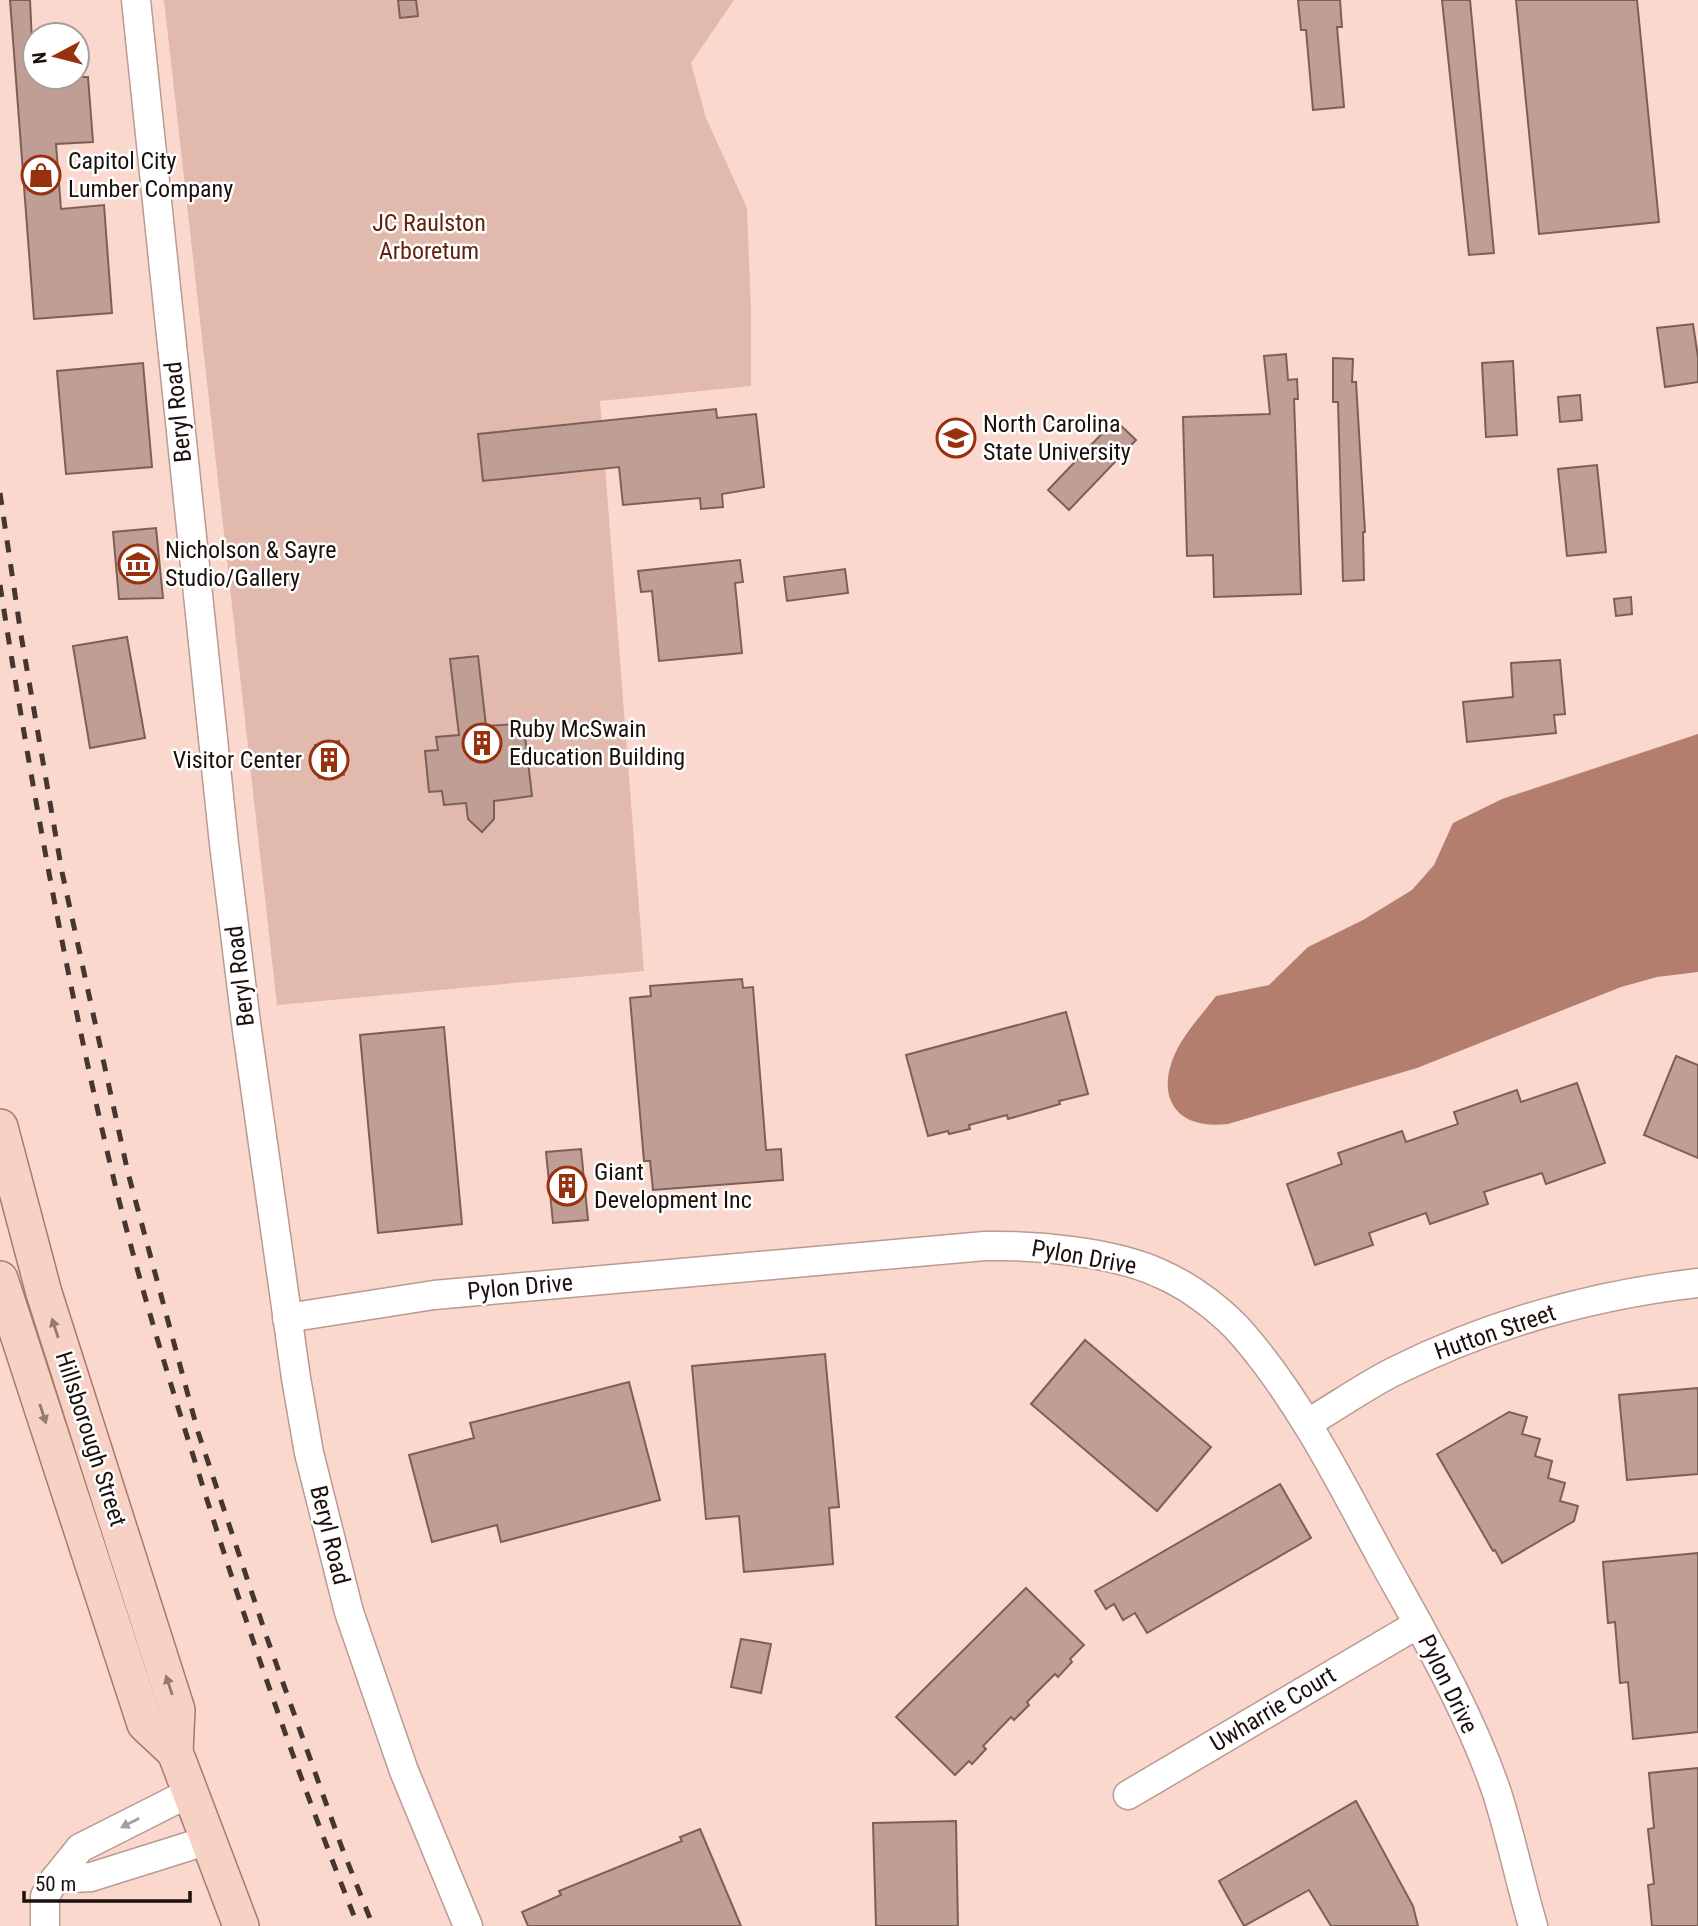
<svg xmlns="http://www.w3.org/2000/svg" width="1698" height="1926" font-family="'Roboto Condensed',sans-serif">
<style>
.green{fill:#e1b9ad}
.water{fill:#b47e6e}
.building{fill:#bf9f95;stroke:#7c5f56;stroke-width:2}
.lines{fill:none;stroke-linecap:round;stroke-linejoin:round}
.minor-casing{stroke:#ba9a91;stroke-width:31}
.major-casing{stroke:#a8796c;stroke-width:38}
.minor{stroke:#fff;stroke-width:28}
.major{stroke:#f8d1c5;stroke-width:35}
.rail{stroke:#463631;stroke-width:5;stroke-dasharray:12 12;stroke-linecap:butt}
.oneway{fill:#957a72}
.oneway2{fill:#a49f9e}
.labels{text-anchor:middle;stroke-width:5;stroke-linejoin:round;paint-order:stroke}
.poi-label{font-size:24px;fill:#1c100d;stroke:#fff;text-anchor:start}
.park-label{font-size:24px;fill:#63200a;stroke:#fff}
.street-label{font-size:24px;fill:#1c100d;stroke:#fff}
</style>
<rect width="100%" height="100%" fill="#fad8ce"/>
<!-- green -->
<path class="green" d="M164,0H734L691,63L706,118L747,208L751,310V386L600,401L644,971L277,1005Z"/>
<!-- water -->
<path class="water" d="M1698,734V972L1657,977L1621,987L1417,1068L1228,1124C1171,1131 1153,1091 1180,1044C1190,1027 1204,1012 1216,996L1269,985L1308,947L1363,920L1412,890L1434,865L1453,823L1502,799Z"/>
<!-- building -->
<g class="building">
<path d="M10,0H30L32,42H35V77H88L93,142L56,144L61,209L104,205L112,313L34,319Z"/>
<path d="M398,0H416L418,16L400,18Z"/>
<path d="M1298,0H1340L1342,27H1337L1344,107L1313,110L1306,30H1301Z"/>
<path d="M1442,0H1470L1494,253L1469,255Z"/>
<path d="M1516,0H1637L1659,222L1539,234Z"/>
<path d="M1693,324L1698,357V382L1665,387L1657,328Z"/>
<path d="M1286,354L1288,380L1297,379L1298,399H1294L1301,594L1214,597L1213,555L1187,556L1183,417L1270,414L1264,356Z"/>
<path d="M1333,358L1353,359L1352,382H1356L1365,532H1363L1364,580L1343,581L1338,402H1333Z"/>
<path d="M1513,361L1517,435L1486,437L1482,363Z"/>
<path d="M143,363L152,467L66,474L57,371Z"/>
<path d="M1580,395L1582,420L1560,422L1558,397Z"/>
<path d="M716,409L717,418L756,414L764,487L722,494L723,507L701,509L700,498L623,505L619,467L483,481L478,434Z"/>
<path d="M1115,420L1136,440L1069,510L1048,490Z"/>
<path d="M1597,465L1606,552L1567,556L1558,469Z"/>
<path d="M156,528L163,598L119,599L113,532Z"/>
<path d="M740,560L743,582L735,583L742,653L659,661L652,591L641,592L638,571Z"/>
<path d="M845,569L848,593L787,601L784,577Z"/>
<path d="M1631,597L1632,614L1616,616L1614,599Z"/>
<path d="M127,637L145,738L90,748L73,646Z"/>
<path d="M478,656L486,726L519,724L520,729L524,728L532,796L494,801V819L482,832L468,819L466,803L444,805L442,791L429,792L425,751L438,750L436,737L459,735L450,659Z"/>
<path d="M1560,660L1565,714L1554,715L1556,733L1467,742L1463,702L1513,697L1511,663Z"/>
<path d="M339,741L344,775L319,778L315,745Z"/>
<path d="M742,979L743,988L753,987L766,1150L781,1149L783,1180L653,1190L650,1161H644L630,998L651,996L650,986Z"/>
<path d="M1066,1012L1088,1094L1059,1101L1060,1104L1029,1113L1008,1119L1007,1115L969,1125L970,1129L949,1134L948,1131L928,1136L906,1055Z"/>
<path d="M444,1027L462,1224L378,1233L360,1035Z"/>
<path d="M1676,1056L1698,1065V1158L1644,1135Z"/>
<path d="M1577,1083L1605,1163L1546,1184L1542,1173L1484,1192L1488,1204L1430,1224L1426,1213L1369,1233L1373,1245L1315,1265L1287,1184L1342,1164L1338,1153L1402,1131L1406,1142L1458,1124L1454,1112L1517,1090L1521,1102Z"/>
<path d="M581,1149L588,1220L553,1223L546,1152Z"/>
<path d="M1085,1340L1211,1447L1157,1511L1031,1404Z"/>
<path d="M825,1354L839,1507L829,1508L833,1564L744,1572L739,1516L706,1519L692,1366Z"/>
<path d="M629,1382L660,1500L501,1542L497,1525L432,1542L409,1455L474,1438L470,1423Z"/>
<path d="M1698,1388V1474L1627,1480L1619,1395Z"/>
<path d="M1509,1412L1527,1417L1522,1434L1540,1439L1535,1456L1552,1461L1548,1478L1565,1483L1560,1501L1578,1506L1574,1521L1502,1563L1495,1550L1493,1551L1437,1454Z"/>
<path d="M1280,1484L1311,1538L1147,1633L1135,1613L1123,1620L1114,1604L1106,1609L1095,1591Z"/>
<path d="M1698,1553V1732L1633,1739L1628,1682L1620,1683L1615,1622L1608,1623L1603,1562Z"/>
<path d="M1026,1588L1084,1645L1070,1659L1072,1662L1058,1677L1055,1674L1027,1702L1029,1705L1014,1720L1011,1717L983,1746L986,1749L972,1764L969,1761L955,1775L896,1717Z"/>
<path d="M741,1639L771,1644L761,1693L731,1687Z"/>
<path d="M1698,1768V1926H1652L1648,1885L1654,1884L1648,1829L1654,1828L1649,1773Z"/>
<path d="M1356,1801L1413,1906L1418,1926H1331L1309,1890L1244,1926L1219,1881Z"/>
<path d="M956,1821L958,1926H876L873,1823Z"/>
<path d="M700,1829L741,1926H528L522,1912L561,1895L559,1891L682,1841L680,1837Z"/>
</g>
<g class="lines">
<defs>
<g id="minor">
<path d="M136,0L224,844L246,1023L296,1378L309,1453L349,1612L404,1771L468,1926"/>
<path d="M287,1318L434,1295L985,1246C1036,1245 1115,1252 1161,1274C1191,1287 1224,1312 1245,1337C1301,1403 1340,1481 1381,1557C1423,1633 1469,1710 1497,1793C1511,1837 1520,1882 1533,1926"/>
<path d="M1308,1423C1337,1406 1365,1386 1395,1371C1490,1324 1593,1295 1698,1283"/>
<path d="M1128,1795L1418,1624"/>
<path d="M55,1879L91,1877L209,1840"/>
<path d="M45,1926V1896L55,1879L80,1848L191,1792"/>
</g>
<g id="major">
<path d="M0,1127L44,1293L177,1710L175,1752L241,1926"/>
<path d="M0,1279L145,1724L175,1752"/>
</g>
</defs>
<!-- minor casing -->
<use href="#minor" class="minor-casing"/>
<!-- major casing -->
<use href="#major" class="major-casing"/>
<!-- minor -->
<use href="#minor" class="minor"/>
<!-- major -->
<use href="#major" class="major"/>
<!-- rail -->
<g class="rail">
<path d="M0,493L21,635L62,872L128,1173L198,1432L267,1638L342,1848L373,1926"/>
<path d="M0,585C30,777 64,967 108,1155C133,1262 165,1367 198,1471C246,1625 298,1776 358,1926"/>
</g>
</g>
<!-- one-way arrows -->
<defs><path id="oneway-solid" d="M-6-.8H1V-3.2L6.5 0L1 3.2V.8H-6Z" transform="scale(1.75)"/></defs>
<g class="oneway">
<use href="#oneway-solid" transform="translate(55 1328) rotate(-108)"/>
<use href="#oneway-solid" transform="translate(43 1414) rotate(72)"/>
<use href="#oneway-solid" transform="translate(169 1685) rotate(-108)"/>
</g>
<use class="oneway2" href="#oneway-solid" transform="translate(130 1823) rotate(153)"/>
<!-- icons -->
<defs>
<symbol id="shop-ring" viewBox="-11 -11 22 22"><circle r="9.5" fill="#fff" stroke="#98310e" stroke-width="1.5"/><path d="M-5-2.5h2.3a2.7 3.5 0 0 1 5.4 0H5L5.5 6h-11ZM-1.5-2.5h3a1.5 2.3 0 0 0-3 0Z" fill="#98310e"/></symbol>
<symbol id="university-ring" viewBox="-11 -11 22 22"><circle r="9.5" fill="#fff" stroke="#98310e" stroke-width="1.5"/><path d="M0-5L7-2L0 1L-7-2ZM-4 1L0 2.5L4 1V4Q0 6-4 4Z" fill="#98310e"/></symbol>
<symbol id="museum-ring" viewBox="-11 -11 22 22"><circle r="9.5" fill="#fff" stroke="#98310e" stroke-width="1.5"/><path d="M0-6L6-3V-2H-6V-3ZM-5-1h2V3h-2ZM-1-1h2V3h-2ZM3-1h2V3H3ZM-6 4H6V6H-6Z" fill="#98310e"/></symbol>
<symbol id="building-ring" viewBox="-11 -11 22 22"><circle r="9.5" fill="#fff" stroke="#98310e" stroke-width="1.5"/><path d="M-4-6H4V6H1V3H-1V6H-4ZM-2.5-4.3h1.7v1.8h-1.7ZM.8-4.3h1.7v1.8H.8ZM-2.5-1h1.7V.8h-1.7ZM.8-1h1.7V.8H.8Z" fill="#98310e"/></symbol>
</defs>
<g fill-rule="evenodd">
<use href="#shop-ring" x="19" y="153" width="44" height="44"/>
<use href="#university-ring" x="934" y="416" width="44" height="44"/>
<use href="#museum-ring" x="116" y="542" width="44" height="44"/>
<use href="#building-ring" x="460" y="721" width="44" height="44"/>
<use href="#building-ring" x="307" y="738" width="44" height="44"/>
<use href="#building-ring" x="545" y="1164" width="44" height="44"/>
</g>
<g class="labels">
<!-- poi labels -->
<g class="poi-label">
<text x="68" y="169">Capitol City<tspan x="68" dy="28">Lumber Company</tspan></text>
<text x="983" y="432">North Carolina<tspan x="983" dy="28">State University</tspan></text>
<text x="165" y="558">Nicholson &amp; Sayre<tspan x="165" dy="28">Studio/Gallery</tspan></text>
<text x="509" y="737">Ruby McSwain<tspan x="509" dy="28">Education Building</tspan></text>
<text x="302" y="768" text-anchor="end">Visitor Center</text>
<text x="594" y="1180">Giant<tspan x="594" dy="28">Development Inc</tspan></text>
</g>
<!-- park labels -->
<g class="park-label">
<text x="429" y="231">JC Raulston<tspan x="429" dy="28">Arboretum</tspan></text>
</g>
<!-- street labels -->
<g class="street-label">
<text transform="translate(178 412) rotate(-96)" y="8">Beryl Road</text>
<text transform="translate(240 976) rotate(-97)" y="8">Beryl Road</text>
<text transform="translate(1084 1257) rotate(10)" y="8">Pylon Drive</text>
<text transform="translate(520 1287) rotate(-5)" y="8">Pylon Drive</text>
<text transform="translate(1495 1332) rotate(-19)" y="8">Hutton Street</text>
<text transform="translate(91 1439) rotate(72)" y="8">Hillsborough Street</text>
<text transform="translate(330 1535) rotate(76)" y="8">Beryl Road</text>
<text transform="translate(1448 1684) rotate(64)" y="8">Pylon Drive</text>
<text transform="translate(1273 1709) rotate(-31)" y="8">Uwharrie Court</text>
</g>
</g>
<!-- north arrow -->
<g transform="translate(56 56) rotate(263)"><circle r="33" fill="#ffffff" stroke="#a49f9e" stroke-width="2"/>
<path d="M0-5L12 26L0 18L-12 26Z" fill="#98310e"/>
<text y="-10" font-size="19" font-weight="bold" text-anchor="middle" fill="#1c100d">N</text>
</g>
<!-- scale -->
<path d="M24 1891v10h166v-10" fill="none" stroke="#1c100d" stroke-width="3.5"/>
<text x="35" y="1891" font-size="21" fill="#1c100d" stroke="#ffffff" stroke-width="5" paint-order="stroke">50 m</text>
</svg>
